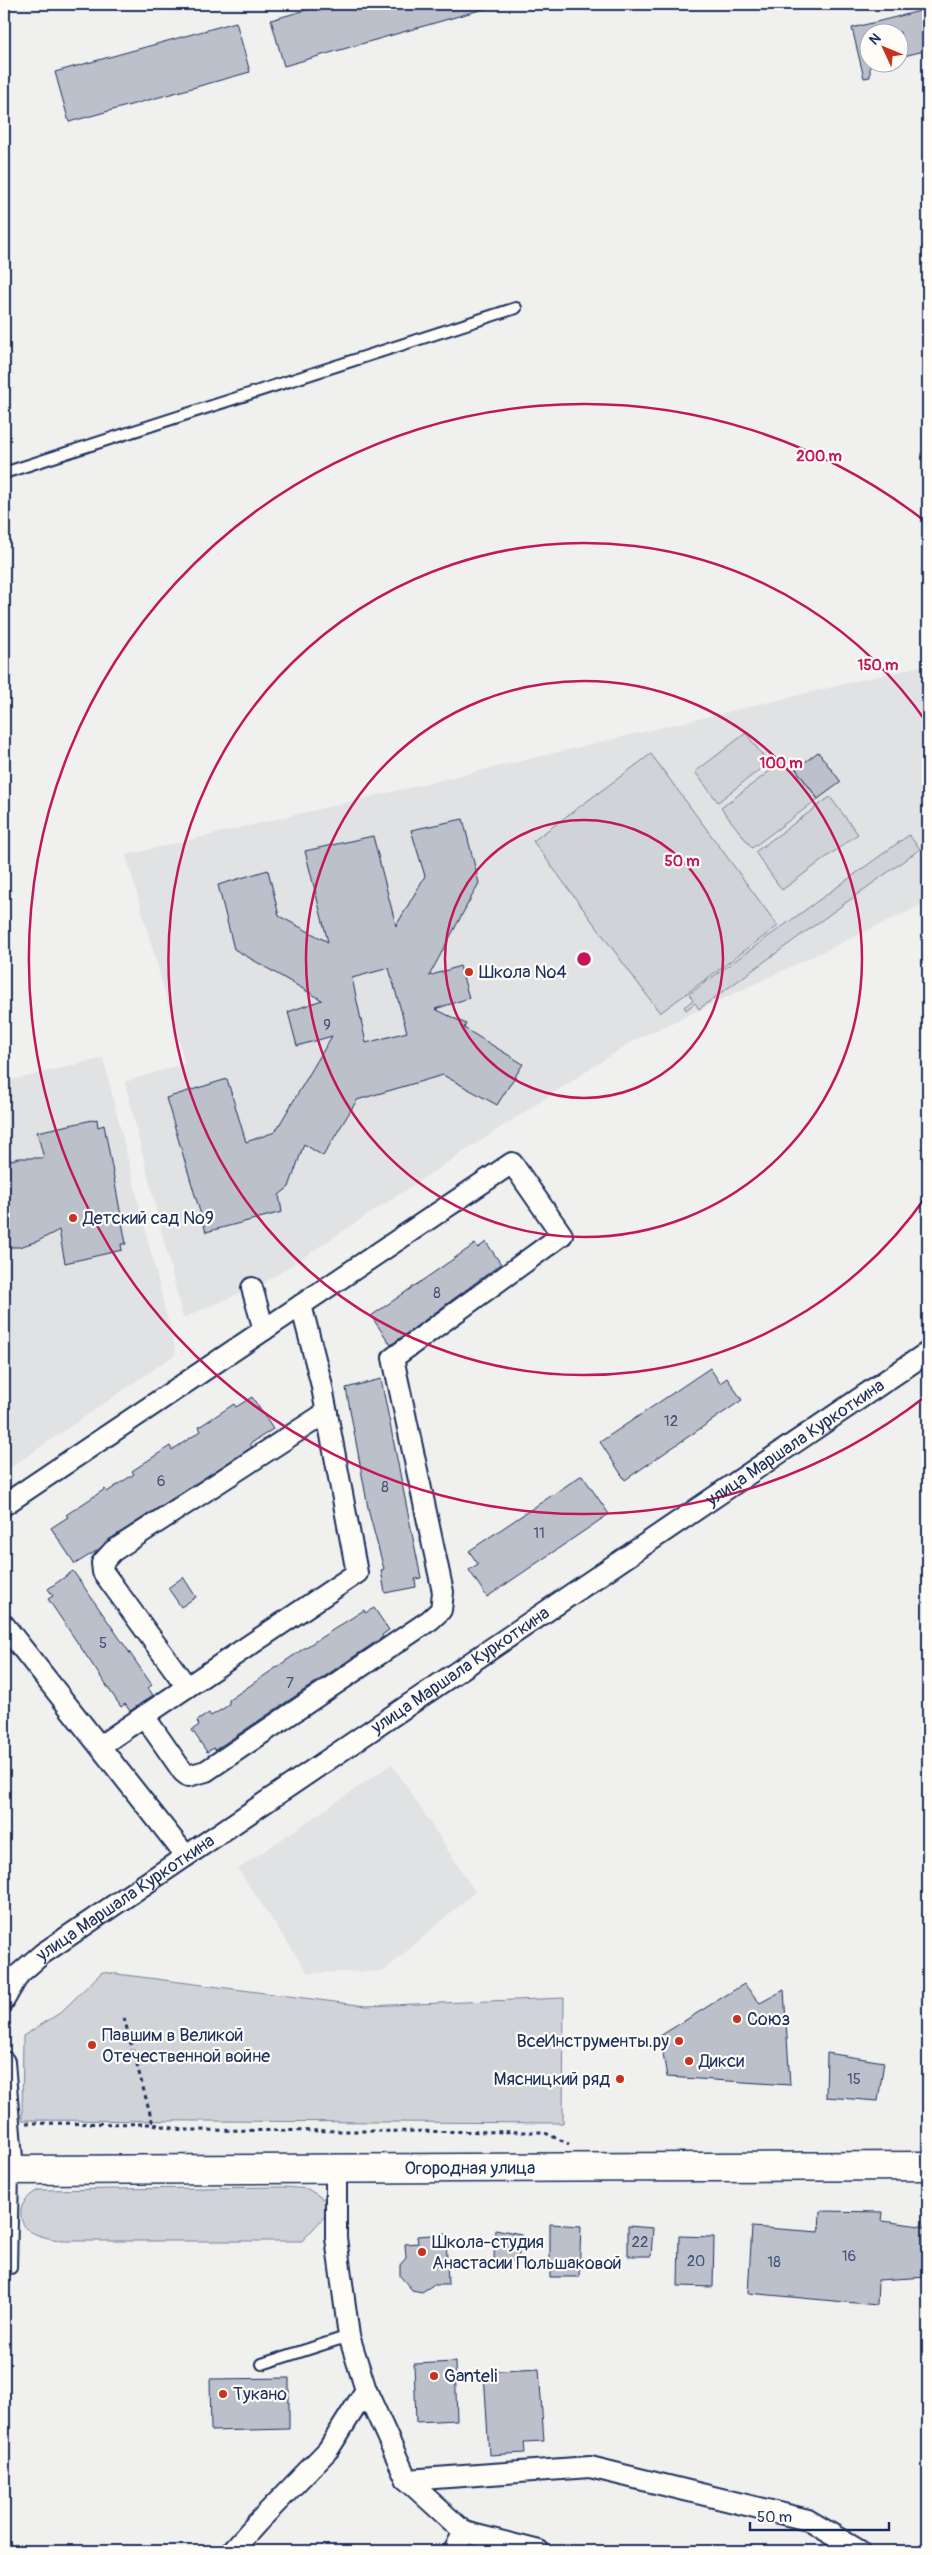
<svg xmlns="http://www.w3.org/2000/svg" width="932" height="2555" font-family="Pangolin,sans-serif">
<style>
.built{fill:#e0e2e3}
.green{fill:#d0d3d8;stroke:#76819b}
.building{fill:#bbc0ca;stroke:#1b2f5e;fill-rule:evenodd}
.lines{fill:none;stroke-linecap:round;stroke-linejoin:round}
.service-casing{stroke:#1b2f5e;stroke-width:14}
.minor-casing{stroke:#1b2f5e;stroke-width:24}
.secondary-casing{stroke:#1b2f5e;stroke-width:31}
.path{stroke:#1b2f5e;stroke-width:3;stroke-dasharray:4 4;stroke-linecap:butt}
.service{stroke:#fdfcf7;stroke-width:10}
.minor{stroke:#fdfcf7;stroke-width:20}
.secondary{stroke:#fdfcf7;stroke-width:28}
.ring{fill:none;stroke:#c2185b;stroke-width:2.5}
.poi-dot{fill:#c8321e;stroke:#fdfcf7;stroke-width:2}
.labels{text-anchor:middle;stroke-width:4.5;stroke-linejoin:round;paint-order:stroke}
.number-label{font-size:15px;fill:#435379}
.poi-label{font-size:18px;fill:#1b2f5e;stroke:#fdfcf7;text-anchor:start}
.street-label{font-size:18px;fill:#1b2f5e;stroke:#fdfcf7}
.centre{fill:#c2185b;stroke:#fdfcf7;stroke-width:2.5}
.ring-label{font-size:15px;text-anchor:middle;font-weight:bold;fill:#c2185b;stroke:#fdfcf7;stroke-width:4.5;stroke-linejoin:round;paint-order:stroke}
</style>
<rect width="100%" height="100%" fill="#f0f0ee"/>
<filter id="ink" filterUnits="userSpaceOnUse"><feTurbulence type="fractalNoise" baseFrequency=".02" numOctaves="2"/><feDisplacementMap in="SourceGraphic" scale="10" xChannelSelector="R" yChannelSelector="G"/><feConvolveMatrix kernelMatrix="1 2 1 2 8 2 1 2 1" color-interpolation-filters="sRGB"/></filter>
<g filter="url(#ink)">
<!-- built -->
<g class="built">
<path d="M925,665L928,666V902L631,1042L264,1283L183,1318L125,1082L185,1063L126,855Z"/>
<path d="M103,1058L176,1354L4,1472V1082Z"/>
<path d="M392,1764L475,1892L384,1971L308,1973L238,1869Z"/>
</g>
<!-- green -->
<g class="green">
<path d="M746,733L768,763L718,802L695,772Z"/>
<path d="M651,754L778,926L660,1013L533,841Z"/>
<path d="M787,758L818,799L752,848L721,808Z"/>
<path d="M830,797L858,834L782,890L755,852Z"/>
<path d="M909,835L920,849L699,1009L695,1003L686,1010L684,1007L693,1000L689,994Z"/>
<path d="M102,1972L366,2006L564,1998L563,2123L22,2120L23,2036L60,2013Z"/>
<path d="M284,2187L308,2189L325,2200L326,2215L302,2241H63C45,2237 18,2235 21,2210C23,2200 30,2195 38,2190Z"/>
</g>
<!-- building -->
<g class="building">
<path d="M327,4H486L487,8L284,66L271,20Z"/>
<path d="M928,9V50L900,57V32H870V77L864,78L852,28Z"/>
<path d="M236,22L250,72L69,122L55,72Z"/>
<path d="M818,752L841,782L818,799L796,769Z"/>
<path d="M463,819L479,883L429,976L460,966L469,998L435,1009L466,1024L464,1028L523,1064L497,1105L443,1075L357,1100L323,1156L304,1144L289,1187L279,1195L282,1212L206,1232L166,1098L227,1079L246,1142L275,1132L332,1036L297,1046L288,1012L322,1000L234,949L218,885L268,870L279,916L328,942L305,851L373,836L396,926L425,876L411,830ZM389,968L407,1032L366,1043L352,978Z"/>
<path d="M97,1119L98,1127L104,1125L114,1178L126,1244H121L122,1250L65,1263L59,1230L38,1241L19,1247H4V1162L19,1158H44L37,1132Z"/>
<path d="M486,1242L501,1264L391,1345L371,1316L475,1244L478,1248Z"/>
<path d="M710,1368L720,1383L727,1378L742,1400L625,1480L600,1442Z"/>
<path d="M381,1379L421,1578L415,1579L416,1587L385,1593L381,1570L384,1569L369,1513L346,1388Z"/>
<path d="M252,1397L273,1429L250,1444L252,1447L107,1541L98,1550L75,1564L51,1528L68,1517L66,1515L105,1489L107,1492L134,1474L132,1471L170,1446L172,1450L201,1431L199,1427L234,1404L236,1407Z"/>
<path d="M582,1475L609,1514L487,1597L469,1570L478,1564L469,1551Z"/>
<path d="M73,1571L152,1685L148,1688L153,1695L130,1711L125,1704L121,1707L48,1599L53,1596L48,1589Z"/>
<path d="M183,1577L196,1597L181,1607L168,1588Z"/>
<path d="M374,1608L389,1630L382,1635L383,1637L215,1750L214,1748L207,1752L192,1730L199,1725L197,1721L209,1713L211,1716L229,1705V1700L303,1649L364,1610L365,1613Z"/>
<path d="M744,1984L760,2003L784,1990L790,2085L667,2077L660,2036Z"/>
<path d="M827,2053L884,2062L878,2101L826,2097Z"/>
<path d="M820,2211L883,2212L882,2221L928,2227V2277L878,2280L877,2305L748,2293L752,2227L819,2232Z"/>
<path d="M550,2224L581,2226L579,2277H550Z"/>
<path d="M628,2226L653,2228L651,2256H628Z"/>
<path d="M495,2229L521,2234L518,2262L494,2259Z"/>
<path d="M446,2234L448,2285H433L422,2292L412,2290L400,2276V2265L406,2258L405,2244L418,2243L417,2236Z"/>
<path d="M679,2236L714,2237L713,2287L678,2286Z"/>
<path d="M455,2362L457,2420L416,2422L414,2364Z"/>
<path d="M539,2369L544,2441L524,2442L525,2453L489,2455L484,2372Z"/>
<path d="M289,2378V2429L211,2431L210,2379Z"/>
</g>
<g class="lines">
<defs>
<g id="service">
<path d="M4,473L516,308"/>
<path d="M11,2268L13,2171"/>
<path d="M262,2364L349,2336"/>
</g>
<g id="minor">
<path d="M252,1288L264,1330"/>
<path d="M4,1505L512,1163L562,1235L393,1358L443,1592L441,1610L430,1620L206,1771L188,1776L183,1772L144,1716L100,1746"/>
<path d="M4,1625L186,1856"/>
<path d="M187,1687L103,1572L102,1563L113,1551L327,1412"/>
<path d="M144,1716L357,1573L321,1382L301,1305"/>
<path id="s1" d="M4,2000L19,1974L42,1954L928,1352"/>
<path d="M4,2062L13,2170"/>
<path d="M366,2390L407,2480L464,2532L539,2551"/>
<path d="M407,2480L590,2467L808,2520L860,2551"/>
<path d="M232,2551L257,2523L328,2450L366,2390L349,2336L336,2238V2167"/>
<path d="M454,2551L464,2532"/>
</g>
<g id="secondary">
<path id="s2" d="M4,2170L928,2166"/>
</g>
</defs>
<!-- service casing -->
<use href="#service" class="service-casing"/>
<!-- minor casing -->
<use href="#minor" class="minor-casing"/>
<!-- secondary casing -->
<use href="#secondary" class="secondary-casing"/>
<!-- path -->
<g class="path">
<path d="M124,2018L153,2124"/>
<path d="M26,2123L153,2124L182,2130L543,2132L569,2144"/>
</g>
<!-- service -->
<use href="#service" class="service"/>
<!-- minor -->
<use href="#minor" class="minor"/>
<!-- secondary -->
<use href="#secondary" class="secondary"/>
</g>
</g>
<!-- distance rings -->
<g class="ring">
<circle cx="584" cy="959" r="139"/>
<circle cx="584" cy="959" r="278"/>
<path d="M927 1195A416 416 0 1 1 927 723"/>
<path d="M926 1396A555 555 0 1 1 926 522"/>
</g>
<!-- markers -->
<g class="poi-dot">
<circle cx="469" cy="972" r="5"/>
<circle cx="73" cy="1218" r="5"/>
<circle cx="737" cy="2019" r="5"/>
<circle cx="679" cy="2041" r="5"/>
<circle cx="92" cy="2045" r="5"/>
<circle cx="689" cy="2061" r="5"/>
<circle cx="620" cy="2079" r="5"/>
<circle cx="422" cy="2252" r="5"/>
<circle cx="434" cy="2376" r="5"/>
<circle cx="223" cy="2394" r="5"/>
</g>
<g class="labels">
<!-- number labels -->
<g class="number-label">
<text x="327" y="1030">9</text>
<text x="437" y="1298">8</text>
<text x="671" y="1426">12</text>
<text x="161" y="1486">6</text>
<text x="385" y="1492">8</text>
<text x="539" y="1538">11</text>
<text x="103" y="1648">5</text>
<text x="290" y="1688">7</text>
<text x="854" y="2084">15</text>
<text x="640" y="2247">22</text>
<text x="849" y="2261">16</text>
<text x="696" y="2266">20</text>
<text x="774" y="2267">18</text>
</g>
<!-- poi labels -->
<g class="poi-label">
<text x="479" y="978">Школа №4</text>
<text x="83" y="1224">Детский сад №9</text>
<text x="747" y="2025">Союз</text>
<text x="102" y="2041">Павшим в Великой<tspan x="102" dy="21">Отечественной войне</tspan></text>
<text x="669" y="2047" text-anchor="end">ВсеИнструменты.ру</text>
<text x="699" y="2067">Дикси</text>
<text x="610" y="2085" text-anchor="end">Мясницкий ряд</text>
<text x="432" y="2248">Школа-студия<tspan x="432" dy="21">Анастасии Польшаковой</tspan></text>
<text x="444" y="2382">Ganteli</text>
<text x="233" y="2400">Тукано</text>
</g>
<!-- street labels -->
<g class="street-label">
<text dy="6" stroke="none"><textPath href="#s1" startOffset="971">улица Маршала Куркоткина</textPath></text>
<text dy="6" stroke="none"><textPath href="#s1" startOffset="566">улица Маршала Куркоткина</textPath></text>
<text dy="6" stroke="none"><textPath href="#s1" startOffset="161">улица Маршала Куркоткина</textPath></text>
<text dy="6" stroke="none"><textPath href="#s2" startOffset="466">Огородная улица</textPath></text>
</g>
</g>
<circle cx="584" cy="959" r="8" class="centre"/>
<g class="ring-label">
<text x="819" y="461">200 m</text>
<text x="878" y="670">150 m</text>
<text x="781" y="768">100 m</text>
<text x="682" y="866">50 m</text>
</g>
<!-- margin -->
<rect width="932" height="2555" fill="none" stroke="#fdfcf7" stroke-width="20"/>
<rect x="10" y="10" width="912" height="2535" fill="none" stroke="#1b2f5e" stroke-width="2" filter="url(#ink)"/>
<!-- north arrow -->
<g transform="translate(884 48) rotate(314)"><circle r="24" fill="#fdfcf7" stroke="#a3aaba"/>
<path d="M0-4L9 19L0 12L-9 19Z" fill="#c8321e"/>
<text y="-8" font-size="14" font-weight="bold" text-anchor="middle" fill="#1b2f5e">N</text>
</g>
<!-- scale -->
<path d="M750 2522v8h139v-8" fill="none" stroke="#1b2f5e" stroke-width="2.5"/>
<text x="757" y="2522" font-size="15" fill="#1b2f5e" stroke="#fdfcf7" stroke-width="4" paint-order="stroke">50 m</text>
</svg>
